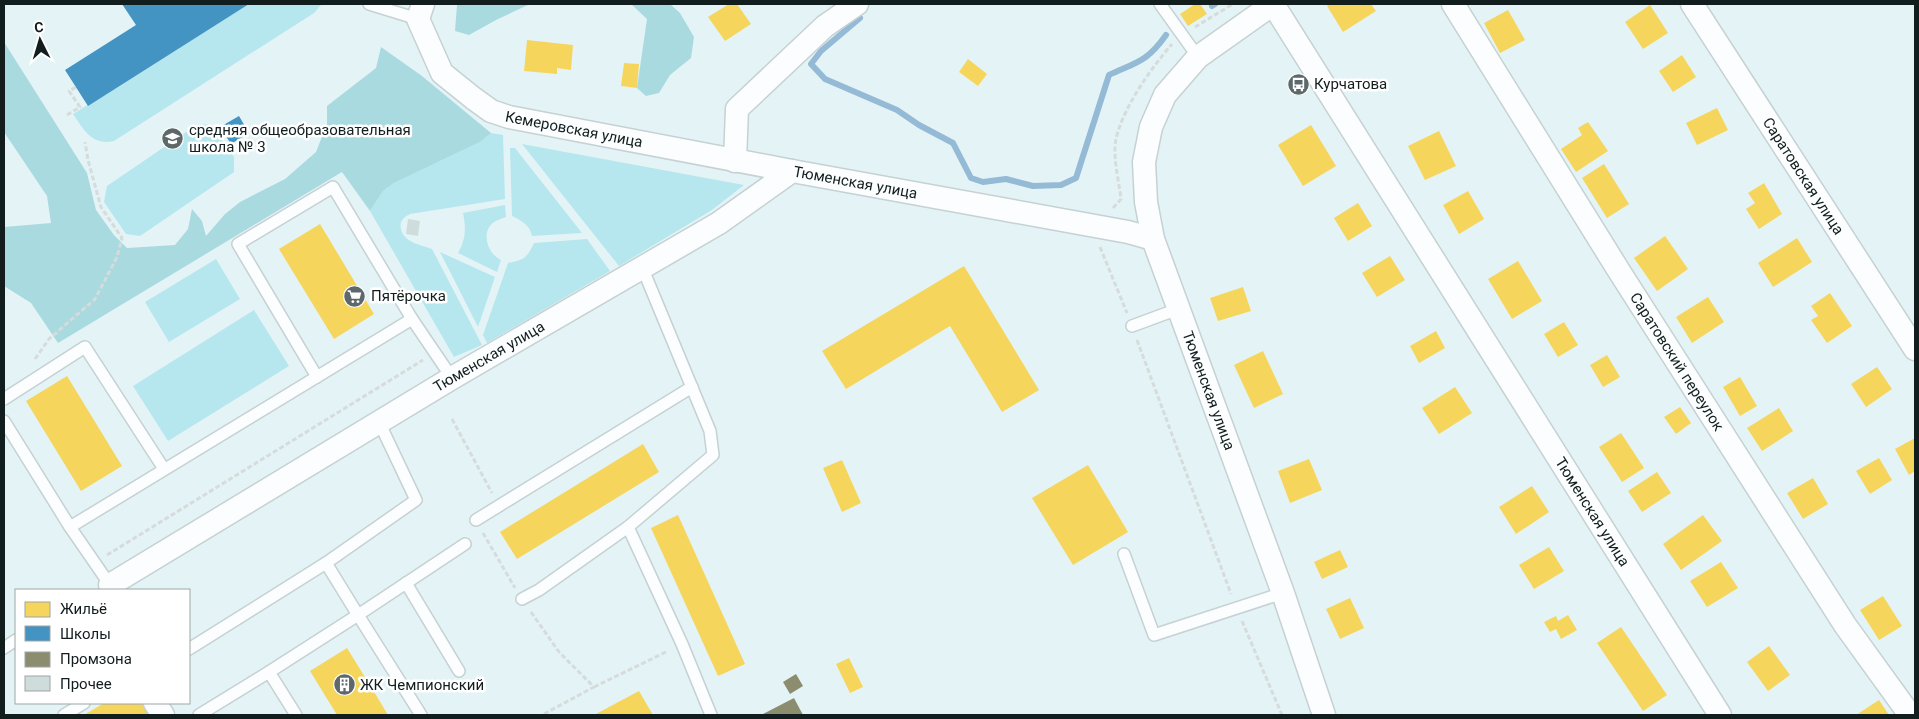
<svg xmlns="http://www.w3.org/2000/svg" width="1919" height="719" font-family="Roboto,sans-serif">
<style>
.green{fill:#b6e7ee}
.forest{fill:#a9dae0}
.homes{fill:#f6d55c}
.schools{fill:#4393c3}
.industry{fill:#8c8c6e}
.lines{fill:none;stroke-linecap:round;stroke-linejoin:round}
.stream{stroke:#94bad6;stroke-width:6}
.building{fill:#cfdcdc}
.service-casing{stroke:#c5d1d3;stroke-width:14}
.minor-casing{stroke:#c5d1d3;stroke-width:25}
.path{stroke:#d6dbdc;stroke-width:3;stroke-dasharray:5 2.5;stroke-linecap:butt}
.service{stroke:#fbfdfe;stroke-width:11}
.minor{stroke:#fbfdfe;stroke-width:22}
.labels{text-anchor:middle;stroke-width:5;stroke-linejoin:round;paint-order:stroke}
.poi-label{font-size:15px;fill:#121d1e;stroke:#fff;text-anchor:start}
.street-label{font-size:15px;fill:#121d1e;stroke:#fff}
</style>
<rect width="100%" height="100%" fill="#e4f4f6"/>
<!-- green -->
<g class="green">
<path d="M249,4H322L314,13L114,141C92,146 84,130 73,114Z"/>
<path d="M198,124L211,125L234,157V172L140,236L126,234L104,202L107,186Z"/>
<path d="M491,133L503,135L505,199L410,214C404,217 399,221 401,229C403,242 421,245 432,249L482,345L454,357L370,211L383,191L394,183L480,142Z"/>
<path d="M522,144L744,185L712,210L619,266Z"/>
<path d="M510,148H515L582,233L532,236C530,225 522,221 512,216Z"/>
<path d="M505,205L506,217C502,219 497,220 494,222C480,232 488,254 501,260L497,272L458,253C466,239 466,228 463,213Z"/>
<path d="M587,239L610,271L487,343L483,335L508,263C524,260 527,258 534,243Z"/>
<path d="M440,252L495,277L478,327Z"/>
<path d="M216,259L240,299L169,342L145,302Z"/>
<path d="M254,310L289,366L168,441L133,386Z"/>
</g>
<!-- forest -->
<g class="forest">
<path d="M460,4H530L496,20L469,35L455,31L457,5Z"/>
<path d="M631,4H670L680,13L694,37L691,58L670,75L659,93L646,96L637,88L647,19Z"/>
<path d="M4,42L87,173L96,210L114,235L127,248L175,245L188,229L192,209L202,221L206,236L225,214L240,202L285,179L316,152L327,124V106L376,68L381,47L422,76L491,133L480,142L394,183L383,191L370,211L342,172L58,343L31,303L4,286V227L51,223L47,196L4,132Z"/>
</g>
<!-- homes -->
<g class="homes">
<path d="M729,4H737L751,24L725,41L708,17Z"/>
<path d="M1195,4H1200L1207,14L1188,26L1180,14Z"/>
<path d="M1330,4H1371L1376,11L1343,32L1327,6Z"/>
<path d="M1650,5L1668,33L1643,49L1625,22Z"/>
<path d="M1508,10L1525,40L1500,53L1484,23Z"/>
<path d="M527,40L573,45L571,70L557,68V74L524,71Z"/>
<path d="M1682,55L1696,77L1673,92L1659,71Z"/>
<path d="M968,59L987,74L978,86L959,72Z"/>
<path d="M624,63L639,64L637,88L621,86Z"/>
<path d="M1717,108L1728,130L1697,145L1686,123Z"/>
<path d="M1588,122L1608,151L1576,172L1561,149L1582,135L1578,128Z"/>
<path d="M1311,125L1336,166L1303,186L1278,145Z"/>
<path d="M1439,131L1456,166L1425,180L1408,146Z"/>
<path d="M1604,164L1629,204L1607,218L1582,178Z"/>
<path d="M1764,183L1782,214L1759,229L1746,209L1755,203L1748,193Z"/>
<path d="M1468,191L1484,219L1459,234L1443,205Z"/>
<path d="M1358,203L1372,226L1348,241L1334,218Z"/>
<path d="M320,224L374,314L334,339L279,249Z"/>
<path d="M1665,236L1688,269L1657,291L1634,258Z"/>
<path d="M1797,238L1812,262L1773,287L1758,263Z"/>
<path d="M1390,256L1405,280L1377,297L1362,273Z"/>
<path d="M1518,261L1542,301L1512,319L1488,279Z"/>
<path d="M964,266L1039,390L1002,412L950,326L846,389L822,351Z"/>
<path d="M1243,287L1251,311L1218,321L1210,298Z"/>
<path d="M1830,293L1852,326L1827,343L1811,320L1818,316L1811,306Z"/>
<path d="M1708,297L1724,322L1692,343L1676,317Z"/>
<path d="M1564,322L1578,345L1558,357L1544,334Z"/>
<path d="M1436,331L1445,348L1419,363L1410,346Z"/>
<path d="M1263,351L1283,394L1254,408L1234,365Z"/>
<path d="M1607,355L1620,377L1603,387L1590,365Z"/>
<path d="M1877,367L1892,389L1866,407L1851,384Z"/>
<path d="M67,376L122,466L81,491L26,401Z"/>
<path d="M1740,377L1757,406L1740,416L1723,387Z"/>
<path d="M1455,387L1472,413L1439,434L1422,408Z"/>
<path d="M1680,407L1691,423L1676,434L1664,417Z"/>
<path d="M1779,408L1793,431L1762,451L1747,428Z"/>
<path d="M1621,433L1644,468L1622,482L1599,447Z"/>
<path d="M1915,438V471L1909,475L1895,449Z"/>
<path d="M643,444L659,472L517,559L500,532Z"/>
<path d="M1879,458L1892,480L1870,494L1856,471Z"/>
<path d="M1309,459L1322,490L1290,503L1278,471Z"/>
<path d="M842,460L861,503L842,512L823,468Z"/>
<path d="M1088,465L1128,532L1073,565L1032,498Z"/>
<path d="M1657,472L1671,493L1642,512L1628,491Z"/>
<path d="M1813,478L1828,504L1803,519L1787,493Z"/>
<path d="M1532,486L1549,512L1516,534L1499,507Z"/>
<path d="M678,515L745,664L718,676L651,528Z"/>
<path d="M1703,515L1722,541L1681,570L1663,544Z"/>
<path d="M1549,547L1564,571L1534,589L1519,565Z"/>
<path d="M1340,550L1348,567L1322,579L1314,562Z"/>
<path d="M1721,562L1738,588L1707,607L1690,581Z"/>
<path d="M1883,596L1902,626L1879,640L1860,610Z"/>
<path d="M1350,598L1364,628L1340,639L1326,609Z"/>
<path d="M1568,615L1577,630L1561,639L1556,629L1550,632L1544,622L1556,616L1558,621Z"/>
<path d="M1621,627L1667,695L1643,711L1597,643Z"/>
<path d="M1769,646L1790,675L1768,691L1747,662Z"/>
<path d="M347,648L379,700L388,715H337L310,671Z"/>
<path d="M849,658L863,687L850,693L836,664Z"/>
<path d="M639,691L653,715H594Z"/>
<path d="M1879,700L1889,715H1856Z"/>
<path d="M104,703H141L149,715H84Z"/>
</g>
<!-- schools -->
<g class="schools">
<path d="M122,4H249L88,106L65,70L136,25Z"/>
<path d="M239,116L249,133L231,144L220,127Z"/>
</g>
<!-- industry -->
<g class="industry">
<path d="M796,674L803,686L790,694L783,682Z"/>
<path d="M794,698L803,715H761Z"/>
</g>
<g class="lines">
<!-- stream -->
<g class="stream">
<path d="M1212,6L1215,4"/>
<path d="M860,18L821,51L811,64L825,79L897,110L919,125L953,143L971,178L983,182L1006,179L1033,186L1061,185L1076,178L1109,75C1137,62 1147,62 1166,35"/>
</g>
</g>
<!-- building -->
<path class="building" d="M408,219L420,221L418,236L406,234Z"/>
<g class="lines">
<defs>
<g id="service">
<path d="M369,4L418,19"/>
<path d="M1160,4L1198,57"/>
<path d="M642,267L710,431L713,455L628,527L682,644L711,715"/>
<path d="M1132,326L1178,309"/>
<path d="M317,377L238,244L333,187L412,319"/>
<path d="M4,399L85,347L164,469"/>
<path d="M4,421L70,527L110,585L108,587"/>
<path d="M476,520L692,387"/>
<path d="M70,527L412,319L452,378"/>
<path d="M1124,554L1154,635L1283,593"/>
<path d="M406,583L459,671"/>
<path d="M522,599L539,590L628,527"/>
<path d="M4,648L16,640"/>
<path d="M189,649L326,563L416,500L379,422"/>
<path d="M64,715L84,703"/>
<path d="M199,715L269,672"/>
<path d="M296,715L269,672L358,615L326,563"/>
<path d="M421,715L358,615L465,544"/>
</g>
<g id="minor">
<path id="s1" d="M423,4L418,19L442,73L473,98L491,111L509,117L792,171"/>
<path id="s2" d="M1273,4L1720,715"/>
<path id="s3" d="M1273,4L1198,57L1165,95L1151,127L1144,162L1146,202L1153,239L1283,593L1324,715"/>
<path id="s4" d="M1453,4L1619,271L1845,625L1910,715"/>
<path id="s5" d="M1692,4L1915,349"/>
<path d="M735,161L737,109L825,26L857,4"/>
<path id="s6" d="M114,590L110,585L452,378L719,223L792,171L1128,232L1153,239"/>
<path d="M155,703L163,715"/>
</g>
</defs>
<!-- service casing -->
<use href="#service" class="service-casing"/>
<!-- minor casing -->
<use href="#minor" class="minor-casing"/>
<!-- path -->
<g class="path">
<path d="M1195,27L1233,4"/>
<path d="M67,115L80,107L69,91L76,87"/>
<path d="M1113,208L1121,199C1119,182 1114,163 1115,145C1119,113 1151,68 1172,44"/>
<path d="M1100,247L1127,313"/>
<path d="M1137,340L1231,594"/>
<path d="M35,359L49,339L95,299L117,257L122,238L101,207L88,160L85,142"/>
<path d="M452,419L492,493"/>
<path d="M483,533L515,588"/>
<path d="M107,555L423,360"/>
<path d="M531,612L559,652L594,687L542,715"/>
<path d="M1242,621L1282,715"/>
<path d="M594,687L668,651"/>
</g>
<!-- service -->
<use href="#service" class="service"/>
<!-- minor -->
<use href="#minor" class="minor"/>
</g>
<!-- icons -->
<defs>
<symbol id="bus-disc" viewBox="-11 -11 22 22"><circle r="9.5" fill="#5c686a" stroke="#fff"/><path d="M-5-6H5V4H4V6H2V4H-2V6H-4V4H-5ZM-3.5-4V0h7V-4ZM-3.5 1.2v1.5H-2V1.2ZM2 1.2v1.5H3.5V1.2Z" fill="#fff"/></symbol>
<symbol id="school-disc" viewBox="-11 -11 22 22"><circle r="9.5" fill="#5c686a" stroke="#fff"/><path d="M0-5L7-2L0 1L-7-2ZM-4 1L0 2.5L4 1V4Q0 6-4 4Z" fill="#fff"/></symbol>
<symbol id="supermarket-disc" viewBox="-11 -11 22 22"><circle r="9.5" fill="#5c686a" stroke="#fff"/><path d="M-6-5.5h2.5l.6 2H6L4.5 2H-2.5L-4.4-4H-6ZM-1.5 3.2a1.3 1.3 0 1 0 .1 0ZM3 3.2a1.3 1.3 0 1 0 .1 0Z" fill="#fff"/></symbol>
<symbol id="building-disc" viewBox="-11 -11 22 22"><circle r="9.5" fill="#5c686a" stroke="#fff"/><path d="M-4-6H4V6H1V3H-1V6H-4ZM-2.5-4.3h1.7v1.8h-1.7ZM.8-4.3h1.7v1.8H.8ZM-2.5-1h1.7V.8h-1.7ZM.8-1h1.7V.8H.8Z" fill="#fff"/></symbol>
</defs>
<g fill-rule="evenodd">
<use href="#bus-disc" x="1286" y="72" width="25" height="25"/>
<use href="#school-disc" x="160" y="126" width="25" height="25"/>
<use href="#supermarket-disc" x="342" y="284" width="25" height="25"/>
<use href="#building-disc" x="332" y="672" width="25" height="25"/>
</g>
<g class="labels">
<!-- poi labels -->
<g class="poi-label">
<text x="1314" y="89">Курчатова</text>
<text x="189" y="135">средняя общеобразовательная<tspan x="189" dy="17">школа № 3</tspan></text>
<text x="371" y="301">Пятёрочка</text>
<text x="360" y="690">ЖК Чемпионский</text>
</g>
<!-- street labels -->
<g class="street-label">
<text dy="5" stroke="none"><textPath href="#s1" startOffset="222">Кемеровская улица</textPath></text>
<text dy="5" stroke="none"><textPath href="#s5" startOffset="205">Саратовская улица</textPath></text>
<text dy="5" stroke="none"><textPath href="#s6" startOffset="869">Тюменская улица</textPath></text>
<text dy="5" stroke="none"><textPath href="#s6" startOffset="449">Тюменская улица</textPath></text>
<text dy="5" stroke="none"><textPath href="#s4" startOffset="422">Саратовский переулок</textPath></text>
<text dy="5" stroke="none"><textPath href="#s3" startOffset="452">Тюменская улица</textPath></text>
<text dy="5" stroke="none"><textPath href="#s2" startOffset="600">Тюменская улица</textPath></text>
</g>
</g>
<!-- border -->
<rect width="1919" height="719" fill="none" stroke="#121d1e" stroke-width="10"/>
<!-- legend -->
<rect x="15" y="589" width="175" height="115" fill="#ffffff" stroke="#a0a5a5"/>
<rect x="25" y="602" width="25" height="15" fill="#f6d55c" stroke="#a0a5a5"/>
<text x="60" y="614" font-size="15" fill="#121d1e">Жильё</text>
<rect x="25" y="626" width="25" height="15" fill="#4393c3" stroke="#a0a5a5"/>
<text x="60" y="639" font-size="15" fill="#121d1e">Школы</text>
<rect x="25" y="652" width="25" height="15" fill="#8c8c6e" stroke="#a0a5a5"/>
<text x="60" y="664" font-size="15" fill="#121d1e">Промзона</text>
<rect x="25" y="676" width="25" height="15" fill="#cfdcdc" stroke="#a0a5a5"/>
<text x="60" y="689" font-size="15" fill="#121d1e">Прочее</text>
<!-- north arrow -->
<g transform="translate(40 40) rotate(355)" stroke="#ffffff" stroke-width="4" paint-order="stroke">
<path d="M0-4L9 19L0 12L-9 19Z" fill="#121d1e"/>
<text y="-8" font-size="14" font-weight="bold" text-anchor="middle" fill="#121d1e">С</text>
</g>
</svg>
